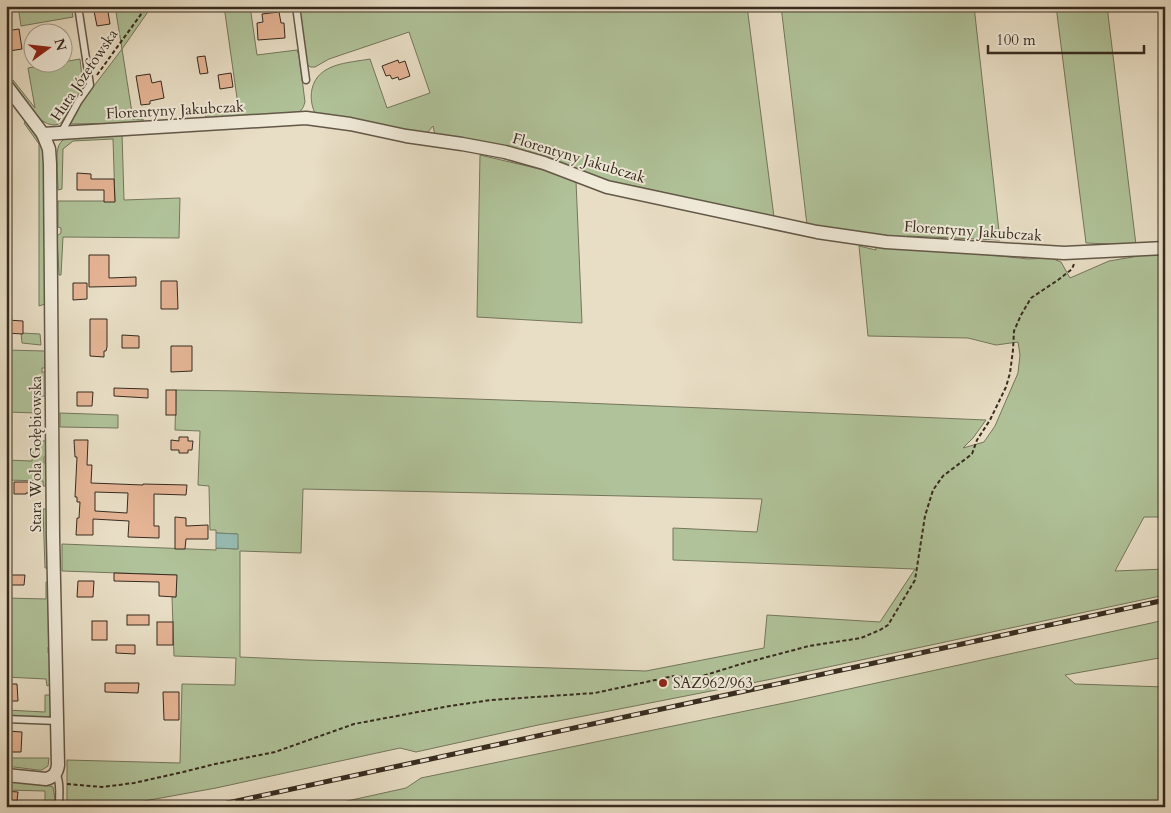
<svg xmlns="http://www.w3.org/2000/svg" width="1171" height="813" font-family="Cardo,serif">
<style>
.green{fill:#b0c299;stroke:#74765c;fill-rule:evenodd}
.water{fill:#97bcb2;stroke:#718277}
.building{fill:#e4b495;stroke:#372b1f;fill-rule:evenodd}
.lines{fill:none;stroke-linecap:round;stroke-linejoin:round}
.service-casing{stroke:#635848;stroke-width:9}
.minor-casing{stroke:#635848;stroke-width:15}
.path{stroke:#372b1f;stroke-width:2;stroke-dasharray:4 2.5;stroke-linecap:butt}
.service{stroke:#f0ead9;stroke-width:6}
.minor{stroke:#f0ead9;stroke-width:12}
.rail-casing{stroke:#372b1f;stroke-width:5}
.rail{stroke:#f0ead9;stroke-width:3;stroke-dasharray:9;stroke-linecap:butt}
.poi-dot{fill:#8f2418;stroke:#f0ead9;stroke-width:2}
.labels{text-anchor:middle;stroke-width:4;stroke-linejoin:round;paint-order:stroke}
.street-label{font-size:15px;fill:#372b1f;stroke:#f0ead9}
.poi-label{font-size:15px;fill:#372b1f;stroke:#f0ead9;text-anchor:start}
</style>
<rect width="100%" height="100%" fill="#e8dec5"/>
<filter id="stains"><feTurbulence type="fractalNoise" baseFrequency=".004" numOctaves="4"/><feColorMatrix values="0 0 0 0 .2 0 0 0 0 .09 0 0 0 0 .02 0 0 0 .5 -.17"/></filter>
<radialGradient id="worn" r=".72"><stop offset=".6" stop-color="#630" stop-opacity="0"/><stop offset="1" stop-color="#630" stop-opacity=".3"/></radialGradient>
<!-- green -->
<g class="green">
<path d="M18,6H71L73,17L21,26Z"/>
<path d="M115,6H152L122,49L133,119H143V123L68,124L81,103L122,49Z"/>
<path d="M224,6H250L257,55L297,50L299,55L305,102C303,109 301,112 294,115L206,121L205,110L208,113L239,112Z"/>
<path d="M298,6H747L774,217L634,186L613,183L435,135L433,126L426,134L316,116C312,107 310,99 312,89C318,63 348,63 370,59L387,108L430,93L409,32L329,59L315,67H310L306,63Z"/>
<path d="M781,6H974L1000,240L907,236V246L1028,259L1051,258L1061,262L1070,278L1109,261L1156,253L1165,255V517H1144L1115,571L1165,569V595L772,679L538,725L416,752L400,748L216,788L111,807H67V760L180,763L182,684L235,685L236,658L174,656L172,597H176V575L62,571V544L216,550V548L238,549L237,534L216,533V530H210L209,486L198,485L200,431L175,430L176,390L239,391L561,402L986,420L973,438L963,448L984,442L995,426L1018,373L1020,355L1018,342L996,345L968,338L868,336L859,246L876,250L874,235L807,225ZM303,489L762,499L757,532L673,528V560L915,569L880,622L767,615L764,648L646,671L306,660L240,657V551L301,553Z"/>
<path d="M1056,6H1107L1136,245L1086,243Z"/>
<path d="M80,59L83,86L82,91L62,122C44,136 20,96 10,84L13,80L35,108L28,68Z"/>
<path d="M26,122L28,123L41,140L45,152V304L39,306V144L24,123Z"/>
<path d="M122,133L124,200L180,198L179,238L63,237L61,275H59L57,236L61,233V228L58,227V201H115L113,139L73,141L63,149L62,189L58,190C58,179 55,153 59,145C61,141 64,139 68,137Z"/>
<path d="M480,155L544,170L576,181L582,323L477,317Z"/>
<path d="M21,333L40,334L41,345L22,343Z"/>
<path d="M6,350L45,351L47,352L46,368H42V372H47V396H38V413L6,412Z"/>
<path d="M60,413L118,415V428L60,427Z"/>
<path d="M42,441H46L48,456L44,457V463H48V486H43V481L6,480V460L32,461L34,442Z"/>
<path d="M43,509H48V568H45Z"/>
<path d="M46,582H50L52,646L48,647V653H50L51,684L47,686L46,679L6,677V598L46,599Z"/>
<path d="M1165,620V657L1065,675L1075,684L1165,687V807H320L406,788L421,778L794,701Z"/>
<path d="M45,695H51L53,714L50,715V719L6,718V710L45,712Z"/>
<path d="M6,758H49L48,766L42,770H38L6,766Z"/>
<path d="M6,781L50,786L53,787L55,799L51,803H49V807H39V803H45V791L6,790Z"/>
</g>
<!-- water -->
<path class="water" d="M216,533L238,534V549L216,548Z"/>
<!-- building -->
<g class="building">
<path d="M93,6H107L110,24L97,26Z"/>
<path d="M279,12L281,23H284L285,38L258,40L257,23L263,22L262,14Z"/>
<path d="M19,29L22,49L9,51L6,31Z"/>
<path d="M205,56L208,73L200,74L197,57Z"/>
<path d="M398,60L399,63L405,61L410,76L399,80L398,77L392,79L390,75L386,76L382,66Z"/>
<path d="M231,73L233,87L220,89L218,75Z"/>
<path d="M150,74L152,83L161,81L164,98L150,101V104L141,105L136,76Z"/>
<path d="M77,173L91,174V179H114L115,202H104V190H77Z"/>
<path d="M89,255H109V278L136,277V286L89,287Z"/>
<path d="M161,281H177L178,309H161Z"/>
<path d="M73,283H87V299L73,300Z"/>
<path d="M90,319H107V347L106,351H104V357L90,356Z"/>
<path d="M7,320L23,321V334L6,333Z"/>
<path d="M122,335L139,336V348H122Z"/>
<path d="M171,346H192V371L171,372Z"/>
<path d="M114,388L148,389V398L114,396Z"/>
<rect x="166" y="390" width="10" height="25"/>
<path d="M77,392H93L92,406H77Z"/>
<path d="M179,437H188V441H193L192,450H188V453H179V450H171V440L179,441Z"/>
<path d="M74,440H88L87,465H92L91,483L143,485V484L187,485L186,495L154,494V526H159V538L128,537L129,521L93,519V535H76L77,518H79L80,502H77V497H75L77,457H75ZM95,492L128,493L127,513L95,511Z"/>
<path d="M14,482H31V493H26V494H14Z"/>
<path d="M175,517L186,518V526L208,525V539H186L185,549H175Z"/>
<path d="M114,573L177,575L176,597L159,596V582L114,581Z"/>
<path d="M6,575H25L24,585H6Z"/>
<path d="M78,581H94L93,597H77Z"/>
<rect x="127" y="615" width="22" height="10"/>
<rect x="92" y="621" width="15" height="19"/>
<rect x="157" y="622" width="16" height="23"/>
<path d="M116,645H135V654L116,653Z"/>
<path d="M105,683H139L138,693L105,692Z"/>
<path d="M6,684H17L18,701H6Z"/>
<path d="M163,692H179V720H164Z"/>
<path d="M7,731L22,732L21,752H10V747L6,746Z"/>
<path d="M6,791L18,792L17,801H6Z"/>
</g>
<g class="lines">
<defs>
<g id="service">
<path d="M296,6L306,80"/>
<path d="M61,133L78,102L90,85L78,6"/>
<path d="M6,719L57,721"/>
<path d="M56,773C61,782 59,797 59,807"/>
</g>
<g id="minor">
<path d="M6,85L43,134L49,149L50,164L53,536L58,765C57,773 54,777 46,779L6,775"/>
<path d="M43,134L306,118L350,124L406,136L462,144L505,152L544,163L607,187L817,232L886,242L1064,253L1165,248"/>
</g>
</defs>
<!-- service casing -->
<use href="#service" class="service-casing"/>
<!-- minor casing -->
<use href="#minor" class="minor-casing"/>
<!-- path -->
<g class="path">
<path d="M97,75L147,6"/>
<path d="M67,784L102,787L134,783L183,772L215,764L275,752L354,724L450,706L491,700L595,693L674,676L696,678L741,664L809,646L861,638L880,630L888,625L915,580L925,516L933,490L943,476L972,454L977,440L990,420L1006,387L1010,373L1013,350L1014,331L1021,315L1031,298L1058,280L1072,269L1074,264"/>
</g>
<!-- service -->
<use href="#service" class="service"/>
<!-- minor -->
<use href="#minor" class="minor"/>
<defs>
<path id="rail" d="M209,807L1165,600"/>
</defs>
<!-- rail casing -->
<use href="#rail" class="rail-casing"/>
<!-- rail -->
<use href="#rail" class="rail"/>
</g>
<!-- markers -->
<circle class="poi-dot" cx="663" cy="683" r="5"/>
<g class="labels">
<!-- street labels -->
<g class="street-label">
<text transform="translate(84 75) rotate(-56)" y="5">Huta Józefowska</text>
<text transform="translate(175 110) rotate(-3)" y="5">Florentyny Jakubczak</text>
<text transform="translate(579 158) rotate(17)" y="5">Florentyny Jakubczak</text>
<text transform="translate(973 231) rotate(4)" y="5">Florentyny Jakubczak</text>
<text transform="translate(36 454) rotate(-90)" y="5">Stara Wola Gołębiowska</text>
</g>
<!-- poi labels -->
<g class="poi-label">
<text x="673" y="688">SAZ962/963</text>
</g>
</g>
<!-- margin -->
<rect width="1171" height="813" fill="none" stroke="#e8dec5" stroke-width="25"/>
<rect x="8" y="8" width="1156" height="798" fill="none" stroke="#372b1f" stroke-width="2.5"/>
<rect x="12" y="12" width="1146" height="788" fill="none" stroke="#372b1f"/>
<!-- north arrow -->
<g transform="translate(48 48) rotate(75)"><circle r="24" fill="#f0ead9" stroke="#a69e8f"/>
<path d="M0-4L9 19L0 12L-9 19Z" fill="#8f2418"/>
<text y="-8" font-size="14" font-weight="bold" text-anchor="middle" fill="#372b1f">N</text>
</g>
<!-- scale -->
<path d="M988 45v8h156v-8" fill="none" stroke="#372b1f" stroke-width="2.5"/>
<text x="996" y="45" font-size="15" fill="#372b1f" stroke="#f0ead9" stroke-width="4" paint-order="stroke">100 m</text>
<rect width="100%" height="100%" filter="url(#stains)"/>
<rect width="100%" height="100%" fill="url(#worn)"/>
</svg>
